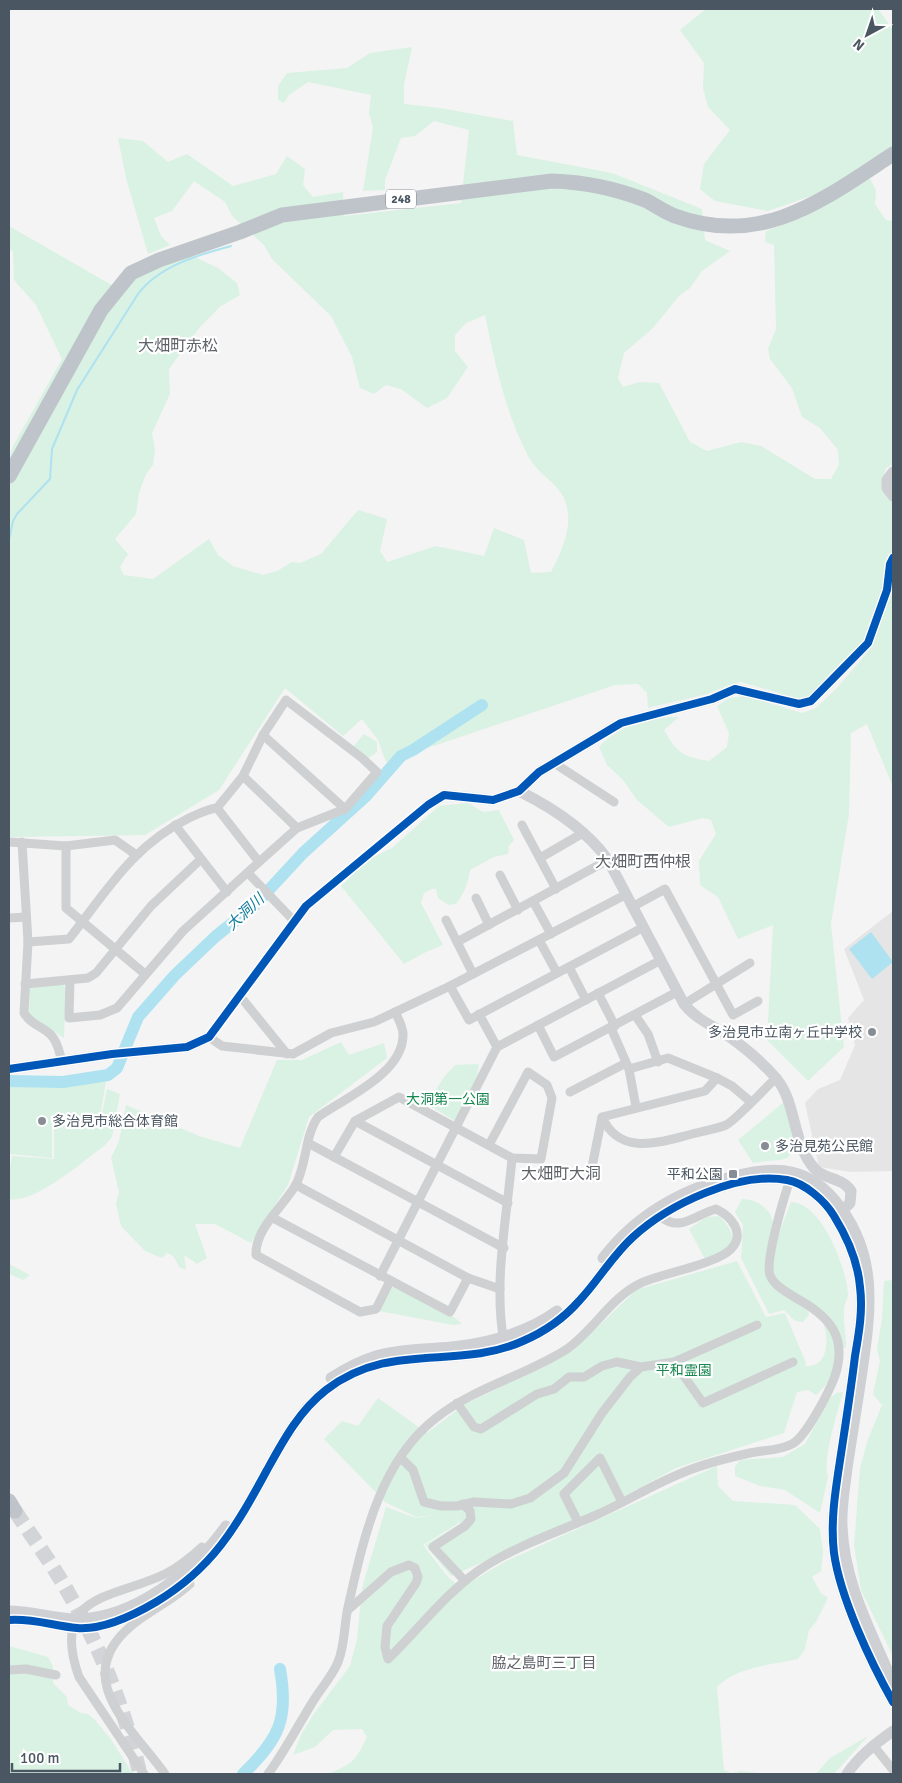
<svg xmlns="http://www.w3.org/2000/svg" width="902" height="1783" font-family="Signika,'Noto Sans JP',sans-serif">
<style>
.education{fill:#e6e5e6}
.green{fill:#d9f2e3}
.water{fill:#aee2f0}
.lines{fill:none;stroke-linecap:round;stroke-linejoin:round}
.stream{stroke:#aee2f0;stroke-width:2}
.river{stroke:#aee2f0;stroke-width:12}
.highway-tunnel{stroke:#d2d4d7;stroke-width:15;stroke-dasharray:15 8;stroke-linecap:butt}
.street{stroke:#ced0d2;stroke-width:9}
.secondary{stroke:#ced0d4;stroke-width:11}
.highway{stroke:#bec4c9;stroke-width:15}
.cycleway-casing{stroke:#fff;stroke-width:11}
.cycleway{stroke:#0057b8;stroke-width:8}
.poi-dot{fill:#868d94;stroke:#fff;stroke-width:2}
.labels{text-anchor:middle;stroke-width:4.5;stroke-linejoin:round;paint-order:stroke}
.shield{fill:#fff;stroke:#808990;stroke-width:1}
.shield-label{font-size:12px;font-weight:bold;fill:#4a5661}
.poi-label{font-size:14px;fill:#4a5661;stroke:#fff;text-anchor:end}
.park-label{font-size:14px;fill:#17864f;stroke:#fff}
.water-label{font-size:15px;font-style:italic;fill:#0c7c9b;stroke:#fff}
.neighbourhood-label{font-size:15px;fill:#5f6368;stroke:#fff}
.quarter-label{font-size:16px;fill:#5f6368;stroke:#fff}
</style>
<rect width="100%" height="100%" fill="#f4f4f4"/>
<!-- education -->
<path class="education" d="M893,911V1171L851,1172L819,1167L805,1103L818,1089L840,1080L855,1045L848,1018L864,1000L844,949Z"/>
<!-- green -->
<g class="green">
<path d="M706,9H878L893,30V147L820,193L768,211L715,201L700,189L704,164L730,130L708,107L703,88L704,63L680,30Z"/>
<path d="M412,47L404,85V104L440,108L513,121L517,155L612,173L702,209L705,240L730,251L702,271L690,288L679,296L653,328L624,353L618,378L623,387L639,382L659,383L690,442L707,451L741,442L761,446L815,479H831L839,465L838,450L820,428L802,417L792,388L770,359L768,349L776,329L774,245L765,242L766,231L803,217L869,177L876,190L875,204L886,220L893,221V464L886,468L882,483L893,501V551L884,565V586L864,640L813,694L800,699L741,682L729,685L707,694L648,708L647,693L638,684L615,685L386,762L378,740L362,719L343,736L285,688L219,790L145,835L9,837V459L13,446L62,359L36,305L14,280L13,251L9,250V226L122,291L136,277L189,254L218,268L237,283L240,295L221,306L200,327L169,369L170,394L152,433L155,450L153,465L146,474L139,493L136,514L115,539L128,554L120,567L124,575L153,579L209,539L218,555L233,566L263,575L277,571L292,562L300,563L321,554L358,510L387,519L380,551L387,562L436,546L484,556L494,528L524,540L531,573L551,572C560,555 570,533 568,514C566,484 540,479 528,456C505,411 495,364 485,315L466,323L455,335V351L468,367L447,398L427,408L401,389L386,385L374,394L360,388L352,357L331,316L272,259L264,245L232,216L225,202L194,181L172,211L154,218L161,236L170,245L148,254L126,178L118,138L143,141L168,162L187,154L233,186L276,174L287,156L305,169L303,185L313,197L343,192L344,216L461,203L469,130L434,121L415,136L401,138L385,180V190L363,191L373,128L369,113L371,95L308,82L289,95L284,103L278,100V86L287,73L347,68L370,53Z"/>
<path d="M893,585V787L867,724L851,733L849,814L831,924L844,1047L808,1081L767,1040L773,925L738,939L718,897L700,885L699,861L716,834L711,820L703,818L669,827L637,800L623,780L607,765L599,747C618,726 651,716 679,717L664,730C677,753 683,757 709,761L727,747L729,733L717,706L729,698L745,696L802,713L816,708L836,689L872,647Z"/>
<path d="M364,734L377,742V752L367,759L352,748Z"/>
<path d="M468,803L483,812L499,810L514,840L509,846L508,854L494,857L470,870C468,883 464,894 456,904L448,905L438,898L436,889H432L424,893L421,903L443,945L426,952L404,964L341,886L366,861L392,848L439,806Z"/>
<path d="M61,983L66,988L64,1038L29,1015L30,988Z"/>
<path d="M341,1042L349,1055L384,1043L387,1058L309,1117L288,1185L251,1243L215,1224H195L207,1258L197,1264L184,1255L186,1269L180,1268L173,1256L167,1253L162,1258L145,1251L121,1226L116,1204L119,1192L111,1158L119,1141L126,1105L199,1136L240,1148L277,1060H302Z"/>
<path d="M479,1064L477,1077L455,1121L427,1104L444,1077L455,1065Z"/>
<path d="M106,1081L100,1117L52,1125V1158L10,1154L9,1159V1084H60Z"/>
<path d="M107,1089L120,1094L112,1137L104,1146C83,1161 35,1204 9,1199V1172L12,1156L54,1159V1126L101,1119Z"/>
<path d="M784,1102C787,1114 803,1154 784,1159C777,1161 762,1161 753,1163L738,1140Z"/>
<path d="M742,1199C756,1199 771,1208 773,1223C775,1235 769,1260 767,1273L808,1310L809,1315L803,1322L795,1321L784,1310L769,1314L741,1258L743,1225L735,1212Z"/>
<path d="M791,1202C822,1203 846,1267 848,1294C848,1299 844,1304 844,1309C843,1321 846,1335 846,1347L841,1349C839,1338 838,1326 830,1317C814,1299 773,1293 773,1265C773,1245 784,1221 791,1202Z"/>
<path d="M719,1216C742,1238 734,1252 705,1259L689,1229L707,1217Z"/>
<path d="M737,1261L766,1317L785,1313L806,1363L805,1366C829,1368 830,1337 822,1320L835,1335C835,1362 838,1376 816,1395L808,1390L797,1392L784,1433L676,1468L582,1519L451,1576L425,1545L460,1524L455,1511L459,1523L423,1545L447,1576L461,1588L504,1562L717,1466L718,1486L733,1501L795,1505L820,1529L823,1551L821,1571L812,1577L821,1593L828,1598L816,1622L809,1630L805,1649L798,1659C770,1665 737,1667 717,1687L724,1770L732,1773L740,1771L768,1774H328C352,1764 355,1762 367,1737L362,1729L333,1730L315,1747L293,1755L301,1735L313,1715L350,1666L357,1639L362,1588L386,1507L416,1518L437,1515L416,1517L385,1502L324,1439L342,1421L358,1426L378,1398L427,1433L465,1404L548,1365L574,1350L636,1290Z"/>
<path d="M9,1264L30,1275L23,1280L9,1274Z"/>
<path d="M893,1280V1656L861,1590L854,1545L860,1469L867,1442L882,1405L873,1394L880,1361L877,1349L882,1319L884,1281Z"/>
<path d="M395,1287L454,1317L462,1324L453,1325L379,1311L390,1288Z"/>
<path d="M843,1392C838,1412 822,1458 828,1477L820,1513L785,1490L760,1486L735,1476V1467L740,1460L783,1457L805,1444L830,1398L836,1393Z"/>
<path d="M9,1646L48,1657L53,1666V1683L67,1697L68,1705L81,1713L88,1714L94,1719L110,1738L133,1774H9Z"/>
<path d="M868,1736L834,1774H816L830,1758Z"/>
</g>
<!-- water -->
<path class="water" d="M871,932L893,962L872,979L849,949Z"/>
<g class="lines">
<!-- stream -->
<path class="stream" d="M9,540L13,521L17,514L50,479L52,449L77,390L138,294C159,266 198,255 231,246"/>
<!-- river -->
<g class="river">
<path d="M9,1081L63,1082L108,1075L117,1068L138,1017L175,975L216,936L254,906L303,853L366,796L401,756L413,750L482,705"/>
<path d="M243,1774C279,1739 289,1719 280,1669"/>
</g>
<!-- highway-tunnel -->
<path class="highway-tunnel" d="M15,1511C33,1538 53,1565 69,1594C100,1646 125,1711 139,1770"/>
<!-- street -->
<g class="street">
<path d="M263,735L345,809"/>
<path d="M554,763L614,802"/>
<path d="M243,776L297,828"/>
<path d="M428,805L306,906L209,1037L222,1046L293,1054L331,1033L374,1022L450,986L625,895"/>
<path d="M217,808L259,862"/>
<path d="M175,825L227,892"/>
<path d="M522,825L556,889"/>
<path d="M9,842L66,846L115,840L135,854"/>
<path d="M22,842L28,942L24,1013C31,1025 42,1026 51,1035C58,1042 59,1052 62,1061"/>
<path d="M66,846V908L145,974"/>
<path d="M540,858L583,833"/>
<path d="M248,873L295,922"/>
<path d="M500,875L518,910"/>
<path d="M476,898L489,925"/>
<path d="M533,901L551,934"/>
<path d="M632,907L665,889L733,1015L758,1001"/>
<path d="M9,918L26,917"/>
<path d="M446,920L473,974"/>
<path d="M539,940L557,973"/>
<path d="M28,942L69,939C106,892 133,845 189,818C198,814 207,809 217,808L243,776L263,735L286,700L362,758L377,772L345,809L297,828L259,862L183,931L117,1008L100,1015L69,1018L70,980"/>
<path d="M457,942L608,860"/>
<path d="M569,967L586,1000"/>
<path d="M25,984L88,978L96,973L151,906L201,859"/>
<path d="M450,986L469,1020L644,927"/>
<path d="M598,993L615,1026"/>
<path d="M240,996L287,1054"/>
<path d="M684,1004L750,963"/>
<path d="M479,1014L497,1047"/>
<path d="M635,1015L648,1034L658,1062"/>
<path d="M538,1025L554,1057L677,992"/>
<path d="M611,1028L629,1069L636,1107"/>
<path d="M629,1069L668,1058L717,1078L732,1086L751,1102"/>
<path d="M570,1092L626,1063"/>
<path d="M602,1117C620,1157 660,1142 692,1134C703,1131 716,1129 726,1125C737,1119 765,1088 776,1078"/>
<path d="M355,1121L508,1203"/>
<path d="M308,1143L504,1248"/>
<path d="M334,1157L355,1121L399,1097L512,1158L541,1159L552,1098L547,1085L528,1072L489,1145"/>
<path d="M592,1167L602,1117L705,1091L717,1078"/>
<path d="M296,1185L468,1278L500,1289"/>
<path d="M273,1218L450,1312L468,1278"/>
<path d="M380,1276L497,1047L661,960"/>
<path d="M390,1281L376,1309L360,1312L256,1255C255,1229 282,1208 295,1186C307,1166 304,1137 318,1117C345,1098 404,1073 403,1034C403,1027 398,1018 395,1012"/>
<path d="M504,1342C493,1282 507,1218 512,1158"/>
<path d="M674,1362L703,1403L793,1362"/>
<path d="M457,1403L474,1427L481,1429L537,1394L554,1389L569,1377H584L602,1366L617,1362L641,1367"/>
<path d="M401,1458L413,1470L424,1502L441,1506H457L474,1502L511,1504L530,1498L564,1473L602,1413L630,1377L641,1367L674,1362L757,1325"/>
<path d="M463,1504L470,1511L471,1519L465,1526L433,1547L465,1581"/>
<path d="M578,1522L564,1494L600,1458L622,1502"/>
<path d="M348,1610L391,1572L409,1565L415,1568L418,1577L416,1583L387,1626L385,1647L388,1659C418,1630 444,1595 478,1571C513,1547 555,1533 594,1516C624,1503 652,1485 682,1473C703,1464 727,1458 750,1453C763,1450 779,1451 792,1444C806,1437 829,1392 835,1376C848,1336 829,1316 796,1298C787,1292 774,1286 770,1275C765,1260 784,1197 790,1180"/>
<path d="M9,1670L26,1669L56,1675"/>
<path d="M873,1745L893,1770"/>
<path d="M144,1774L79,1677C49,1593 113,1599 165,1574C179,1567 191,1557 202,1547"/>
<path d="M165,1774C133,1729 69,1678 131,1626C150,1610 172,1601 190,1584"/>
<path d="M268,1774C285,1751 297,1727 312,1703C320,1689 332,1677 338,1662C345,1645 344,1625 348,1607C363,1541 379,1462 436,1418C475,1387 525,1376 567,1349C594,1330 611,1297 641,1283C663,1273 717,1264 731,1249C746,1233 731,1216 716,1209C694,1215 680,1233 660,1216"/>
</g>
<!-- secondary -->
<g class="secondary">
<path d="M893,472L887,480V488L893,496"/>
<path d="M519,791C553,808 586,829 608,860L684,1004C696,1019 711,1025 727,1035C744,1047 762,1062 776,1078C797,1103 792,1143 814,1168C824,1180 842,1177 851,1191L850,1203L838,1215"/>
<path d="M428,805L444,795L493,800L519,791L539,772L621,723L712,699L735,689L799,704L811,701L868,643L887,590L890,564L893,558"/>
<path d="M9,1069L112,1054L187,1047L209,1037"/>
<path d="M603,1258C638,1212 688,1186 743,1174C780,1166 808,1169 834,1199C879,1252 871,1308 862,1372C857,1404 852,1436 847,1468C845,1487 841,1506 842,1526C844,1583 871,1631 893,1683"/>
<path d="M331,1378C345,1369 360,1361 376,1356C403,1348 432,1350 460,1346C493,1342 530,1331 557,1311"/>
<path d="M9,1611C32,1611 54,1619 77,1619C135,1618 194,1571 226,1526"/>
<path d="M9,1620C32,1618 54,1626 77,1628C102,1630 134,1615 156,1602C213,1568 236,1527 267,1470C283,1441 299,1411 326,1390C391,1340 457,1371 523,1341C544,1332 564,1318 579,1301C598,1281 612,1256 633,1237C668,1205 738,1171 787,1180C805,1183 825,1201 834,1216C847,1237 858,1263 860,1287C863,1310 859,1333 855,1356C851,1389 846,1421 841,1454C836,1487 830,1520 834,1553C840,1597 871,1663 893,1702"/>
<path d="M847,1774C859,1756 876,1743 893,1731"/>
</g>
<!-- highway -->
<g class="highway">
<path d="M9,476L101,310L131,273L159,260L240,232L282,215L552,181C585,182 614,188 645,200C655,205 665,212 675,216C763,248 824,199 893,154"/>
<path d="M9,1501L15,1511"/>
</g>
<defs>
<g id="cycleway">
<path d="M9,1069L112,1054L187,1047L209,1037L306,906L428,805L444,795L493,800L519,791L539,772L621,723L712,699L735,689L799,704L811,701L868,643L887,590L890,564L893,558"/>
<path d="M9,1620C32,1618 54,1626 77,1628C102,1630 134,1615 156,1602C213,1568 236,1527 267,1470C283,1441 299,1411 326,1390C391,1340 457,1371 523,1341C544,1332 564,1318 579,1301C598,1281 612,1256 633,1237C668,1205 738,1171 787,1180C805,1183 825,1201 834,1216C847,1237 858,1263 860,1287C863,1310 859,1333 855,1356C851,1389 846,1421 841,1454C836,1487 830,1520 834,1553C840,1597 871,1663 893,1702"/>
</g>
</defs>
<!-- cycleway casing -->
<use href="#cycleway" class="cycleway-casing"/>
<!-- cycleway -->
<use href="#cycleway" class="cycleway"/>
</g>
<!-- markers -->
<g class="poi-dot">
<circle cx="872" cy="1032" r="5"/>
<circle cx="42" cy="1121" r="5"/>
<circle cx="765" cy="1146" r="5"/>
<rect x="728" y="1169" width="10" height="10" rx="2.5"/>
</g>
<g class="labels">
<!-- shield labels -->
<rect class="shield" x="386" y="189.5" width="30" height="19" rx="4"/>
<g class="shield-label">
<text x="401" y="203">248</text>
</g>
<!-- poi labels -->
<g class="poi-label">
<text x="862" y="1037">多治見市立南ヶ丘中学校</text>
<text x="52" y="1126" text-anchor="start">多治見市総合体育館</text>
<text x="775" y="1151" text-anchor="start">多治見苑公民館</text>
<text x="723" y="1179">平和公園</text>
</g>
<!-- park labels -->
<g class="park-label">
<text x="448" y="1104">大洞第一公園</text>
<text x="684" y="1375">平和霊園</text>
</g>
<!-- water labels -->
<g class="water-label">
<text transform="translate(245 912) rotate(-43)" y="5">大洞川</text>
</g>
<!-- neighbourhood labels -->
<g class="neighbourhood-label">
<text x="544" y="1668">脇之島町三丁目</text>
</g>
<!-- quarter labels -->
<g class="quarter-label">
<text x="178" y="351">大畑町赤松</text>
<text x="643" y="867">大畑町西仲根</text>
<text x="561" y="1179">大畑町大洞</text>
</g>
</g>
<!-- border -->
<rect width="902" height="1783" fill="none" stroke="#4a5661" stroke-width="20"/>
<!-- north arrow -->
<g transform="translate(867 35) rotate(220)" stroke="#ffffff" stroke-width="4" paint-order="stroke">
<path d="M0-4L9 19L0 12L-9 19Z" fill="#4a5661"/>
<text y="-8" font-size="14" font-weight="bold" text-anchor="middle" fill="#4a5661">N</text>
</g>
<!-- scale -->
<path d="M12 1763v8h108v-8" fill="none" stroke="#4a5661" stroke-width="2.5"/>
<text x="20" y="1763" font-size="15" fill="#4a5661" stroke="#ffffff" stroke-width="4" paint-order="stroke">100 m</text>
</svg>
